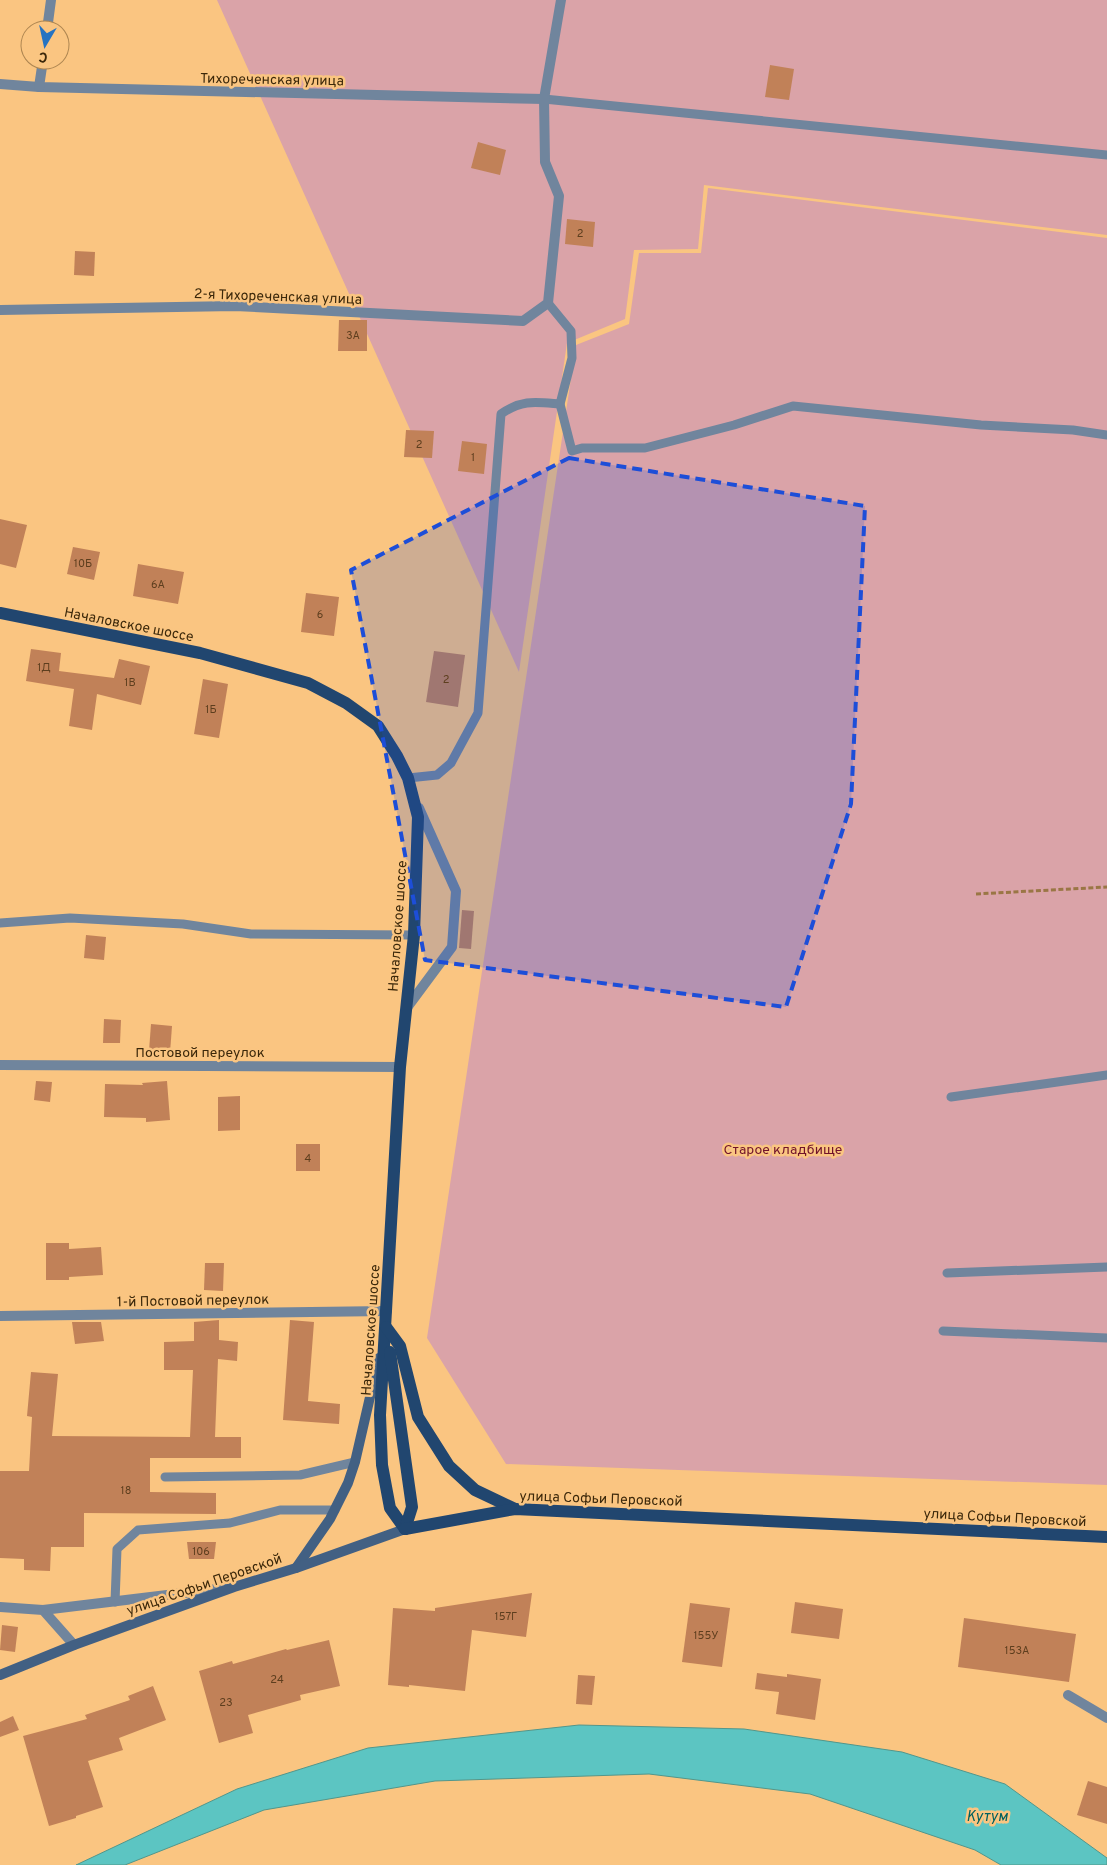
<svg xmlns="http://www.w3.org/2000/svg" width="1107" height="1865" font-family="Overpass,sans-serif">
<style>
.green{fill:#daa3a8}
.water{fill:#5cc5c2;stroke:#52968b}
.building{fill:#c18158}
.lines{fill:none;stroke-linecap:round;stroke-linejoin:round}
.path{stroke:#9a7645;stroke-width:3;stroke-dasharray:5 2.5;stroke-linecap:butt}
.service{stroke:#70859d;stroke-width:9}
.minor{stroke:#70859d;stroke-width:10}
.secondary{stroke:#426083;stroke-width:10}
.primary{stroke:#21466f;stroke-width:12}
.marked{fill:#1d4ed8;fill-opacity:0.2;stroke:#1d4ed8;stroke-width:4;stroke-dasharray:10 6;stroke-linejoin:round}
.labels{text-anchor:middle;stroke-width:5;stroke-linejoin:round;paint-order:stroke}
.number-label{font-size:11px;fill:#5d3e1e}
.street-label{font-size:14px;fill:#3c280a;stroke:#fac581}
.park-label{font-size:14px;fill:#70122a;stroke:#fac581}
.water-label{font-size:15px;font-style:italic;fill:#00615f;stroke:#fac581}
</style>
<rect width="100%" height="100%" fill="#fac581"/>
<!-- green -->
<g class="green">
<path d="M217,0H1107V235L704,185L698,249L634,250L625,319L567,343L519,672Z"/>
<path d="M708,188L1107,238V1485L506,1464L427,1338L576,345L629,324L639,253H701Z"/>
</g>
<!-- water -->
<path class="water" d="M579,1725L744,1729L902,1752L1005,1784L1107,1858V1865H1001L975,1850L810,1794L649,1774L435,1781L264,1810L125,1865H76L237,1789L368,1748Z"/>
<!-- building -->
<g class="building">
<path d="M770,65L794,69L789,100L765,97Z"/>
<path d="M478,142L506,150L500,175L471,168Z"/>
<path d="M567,219L595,222L593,247L565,244Z"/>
<path d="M75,251L95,252L94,276L74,275Z"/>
<path d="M339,320H367V351H338Z"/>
<path d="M406,430L434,431L432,458L404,457Z"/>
<path d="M462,441L487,444L484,474L458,471Z"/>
<path d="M0,519L27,525L16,568L0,564Z"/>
<path d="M73,547L100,552L94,580L67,574Z"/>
<path d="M138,564L184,572L178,604L133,596Z"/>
<path d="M306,593L339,597L334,636L301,632Z"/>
<path d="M31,649L61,653L59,671L114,678L119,659L150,666L141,705L97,694L92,730L69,726L74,689L26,681Z"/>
<path d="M434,651L465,655L458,707L426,702Z"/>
<path d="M203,679L228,684L219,738L194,734Z"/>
<path d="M462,910L474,911L471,949L459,948Z"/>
<path d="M86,935L106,937L104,960L84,958Z"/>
<path d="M104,1019L121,1020L120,1043H103Z"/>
<path d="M151,1024L172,1026L170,1053L149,1051Z"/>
<path d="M36,1081L52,1082L50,1102L34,1100Z"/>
<path d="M167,1081L170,1120L146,1122V1118L104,1117L105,1084L143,1085L142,1083Z"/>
<path d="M240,1096V1130L218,1131V1097Z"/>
<rect x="296" y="1144" width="24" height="27"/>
<path d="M46,1243H69V1249L101,1247L103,1275L69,1277V1280H46Z"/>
<path d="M205,1263H224L223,1291L204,1290Z"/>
<path d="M219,1320V1340L238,1342L237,1361L218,1359L215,1437H241V1458H150V1492L216,1493V1514L84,1513V1547H51L50,1571L24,1570V1559L0,1558V1471H29L32,1417L27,1416L31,1372L58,1374L52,1436L190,1437L193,1370H164V1342L194,1341V1322Z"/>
<path d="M290,1320L314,1322L308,1401L340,1404L339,1424L283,1420Z"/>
<path d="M72,1322H101L104,1341L75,1344Z"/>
<path d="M187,1542H216L214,1559H189Z"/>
<path d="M532,1593L526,1637L472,1630L465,1691L409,1685V1687L388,1685L393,1608L435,1611V1608Z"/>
<path d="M795,1602L843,1609L839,1639L791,1633Z"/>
<path d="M690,1603L730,1608L722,1667L682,1662Z"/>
<path d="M964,1618L1076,1634L1069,1682L958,1667Z"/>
<path d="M2,1625L18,1627L15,1652L0,1650Z"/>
<path d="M329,1640L340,1686L300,1695L301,1700L248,1715L253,1733L219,1743L199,1671L232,1661L233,1664L286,1649L287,1650Z"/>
<path d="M757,1673L787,1677V1674L821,1679L815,1720L776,1714L779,1692L755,1689Z"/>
<path d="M578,1675L595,1676L592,1705L576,1704Z"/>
<path d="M153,1686L166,1720L119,1738L123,1750L88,1761L103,1807L76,1816V1818L49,1826L23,1736L87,1719L85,1715L130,1700L128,1696Z"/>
<path d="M13,1716L19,1730L0,1737V1722Z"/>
<path d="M1088,1781L1107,1787V1824L1077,1815Z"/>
</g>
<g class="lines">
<!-- path -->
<path class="path" d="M976,894L1107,887"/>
<!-- service -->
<g class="service">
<path d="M544,99L1107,155"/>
<path d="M560,404L572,451L582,448H645L734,425L793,406L981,425L1073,430L1107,435"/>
<path d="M408,778L437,775L451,763L478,713L501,414C522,399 536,402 560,404L572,358L571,331L548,303"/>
<path d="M0,923L70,918L183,924L251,934L414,935"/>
<path d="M951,1097L1107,1075"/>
<path d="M947,1273L1107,1267"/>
<path d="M943,1331L1107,1338"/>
<path d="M165,1477L300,1475L355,1462"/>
<path d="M115,1602L117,1549L138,1530L230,1523L280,1510H335"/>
</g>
<!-- minor -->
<g class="minor">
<path d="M47,30L51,0"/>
<path d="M0,84L39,87L544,99"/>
<path d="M39,87L43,60"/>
<path d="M0,310L235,306L523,321L548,303L559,196L545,162L544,99L561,0"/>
<path d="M406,1009L452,947L456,891L419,808"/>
<path d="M0,1065L400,1067"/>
<path d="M0,1316L387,1311"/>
<path d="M0,1607L43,1610L74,1645"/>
<path d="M43,1610L225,1588"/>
<path d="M1068,1695L1107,1718"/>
</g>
<!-- secondary -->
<g class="secondary">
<path d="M296,1568L330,1519L348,1483L355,1462L379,1358"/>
<path d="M0,1675L74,1645L234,1587L296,1568L405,1529"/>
</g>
<!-- primary -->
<g class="primary">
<path d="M0,613L200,653L308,683L346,703L378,726L397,756L408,778L418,817L414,935L400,1067L380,1415L382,1465L390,1508L405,1529"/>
<path d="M386,1327L400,1346L418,1417L449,1466L475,1490L515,1509"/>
<path d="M390,1352L412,1507L405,1529"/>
<path d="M405,1529L515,1509L1107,1537"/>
</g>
</g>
<!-- marked area -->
<path class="marked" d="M569,458L865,506L851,804L786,1007L425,960L351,570Z"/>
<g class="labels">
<!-- number labels -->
<g class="number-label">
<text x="580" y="237">2</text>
<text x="353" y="339">3А</text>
<text x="419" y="448">2</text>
<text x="473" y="461">1</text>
<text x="83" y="567">10Б</text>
<text x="158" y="588">6А</text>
<text x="320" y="618">6</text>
<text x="44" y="671">1Д</text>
<text x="446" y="683">2</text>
<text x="130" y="686">1В</text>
<text x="211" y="713">1Б</text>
<text x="308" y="1162">4</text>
<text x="126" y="1494">18</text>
<text x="201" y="1555">106</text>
<text x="506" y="1620">157Г</text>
<text x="706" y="1639">155У</text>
<text x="1017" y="1654">153А</text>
<text x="277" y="1683">24</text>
<text x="226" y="1706">23</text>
</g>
<!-- street labels -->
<g class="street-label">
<text transform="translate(272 79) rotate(1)" y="5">Тихореченская улица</text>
<text transform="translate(278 296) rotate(2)" y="5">2-я Тихореченская улица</text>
<text transform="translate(129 624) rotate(11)" y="5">Началовское шоссе</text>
<text transform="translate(397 926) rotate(-86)" y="5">Началовское шоссе</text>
<text x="200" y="1057">Постовой переулок</text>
<text transform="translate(193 1300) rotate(-1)" y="5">1-й Постовой переулок</text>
<text transform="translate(370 1330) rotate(-86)" y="5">Началовское шоссе</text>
<text transform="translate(601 1498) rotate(2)" y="5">улица Софьи Перовской</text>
<text transform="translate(1005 1517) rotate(3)" y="5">улица Софьи Перовской</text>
<text transform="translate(204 1584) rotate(-19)" y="5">улица Софьи Перовской</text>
</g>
<!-- park labels -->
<g class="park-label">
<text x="783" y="1154">Старое кладбище</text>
</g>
<!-- water labels -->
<g class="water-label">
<text x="987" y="1821">Кутум</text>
</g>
</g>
<!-- north arrow -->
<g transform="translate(45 45) rotate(189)"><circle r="24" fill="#fac581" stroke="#ae8651"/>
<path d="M0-4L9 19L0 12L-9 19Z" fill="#2573c2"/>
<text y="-8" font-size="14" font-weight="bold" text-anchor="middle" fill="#3c280a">С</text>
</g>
</svg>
